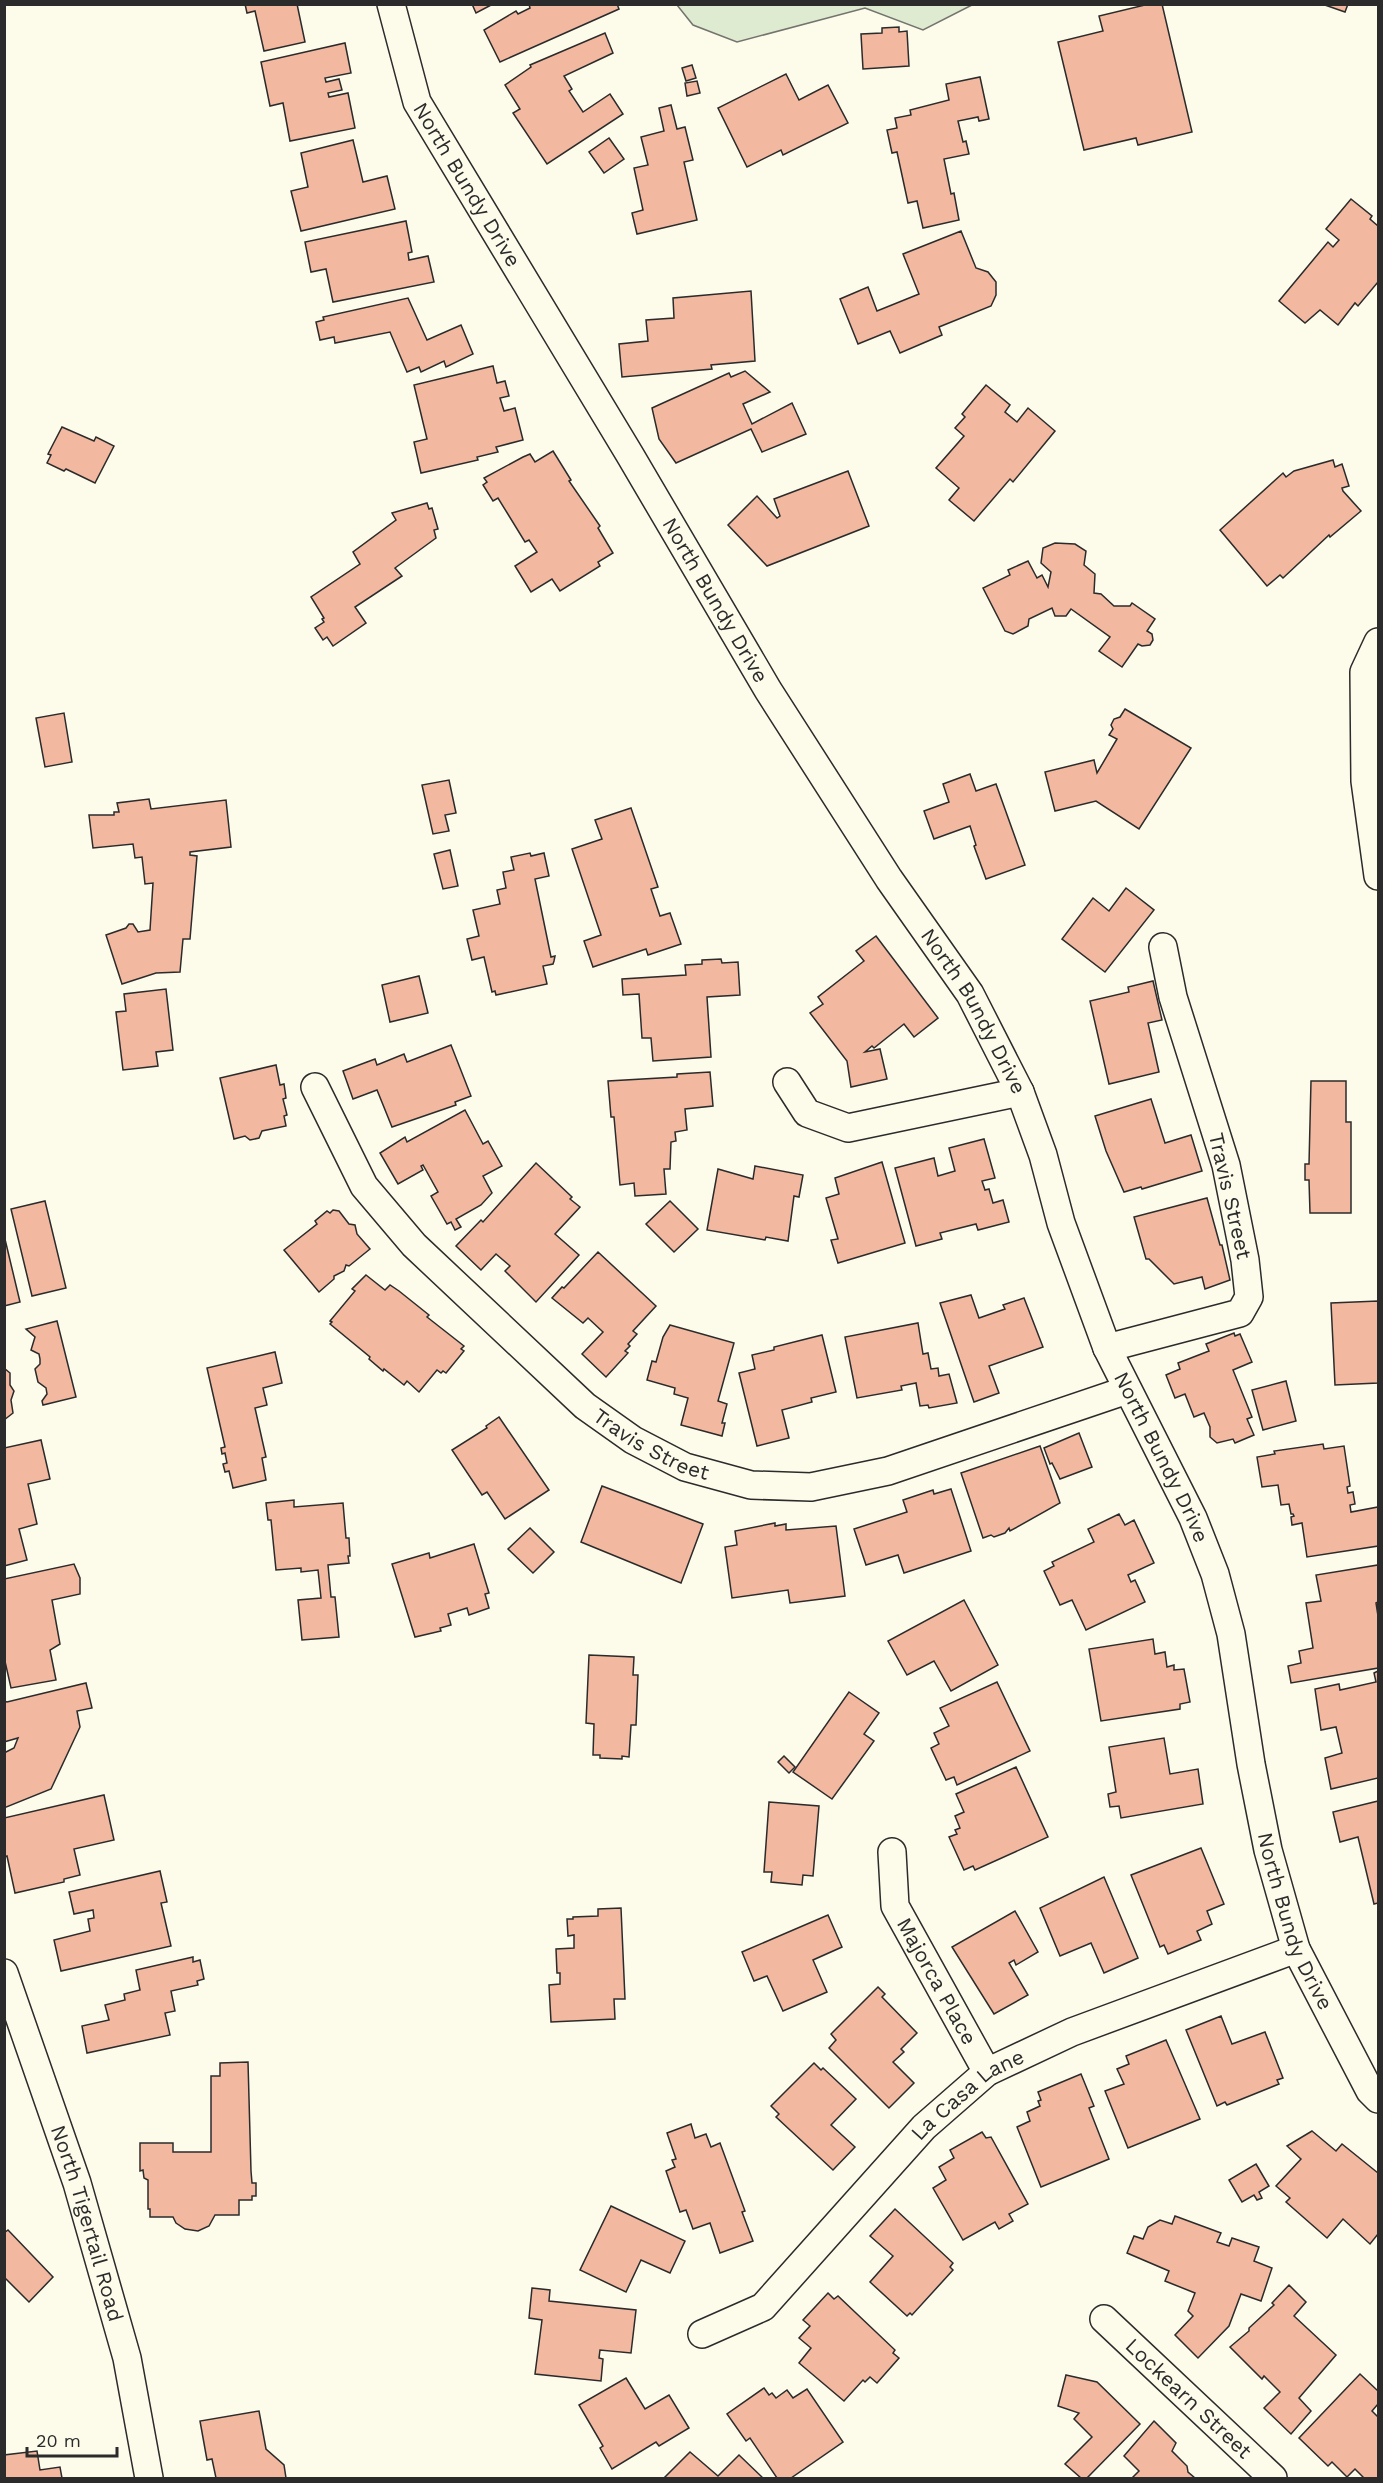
<svg xmlns="http://www.w3.org/2000/svg" width="1383" height="2483" font-family="'Work Sans',sans-serif">
<style>
.green{fill:#deebd1;stroke:#74746e;stroke-width:1.5}
.building{fill:#f2b8a0;stroke:#2b2b2b;stroke-width:1.5}
.lines{fill:none;stroke-linecap:round;stroke-linejoin:round}
.minor-casing{stroke:#2b2b2b;stroke-width:30}
.minor{stroke:#fdfbea;stroke-width:27}
.labels{text-anchor:middle;stroke-width:4.5;stroke-linejoin:round;paint-order:stroke}
.street-label{font-size:21px;fill:#2b2b2b;stroke:#fdfbea}
</style>
<rect width="100%" height="100%" fill="#fdfbea"/>
<!-- green -->
<path class="green" d="M677,5L972,4V5L923,30L865,8L737,42L693,25Z"/>
<!-- building -->
<g class="building">
<path d="M245,4H297L305,42L264,51L255,11L247,13Z"/>
<path d="M472,4H493L476,13Z"/>
<path d="M529,4H617L619,9L500,62L484,30L516,11L518,14L530,8Z"/>
<path d="M1149,4H1162L1192,132L1138,145L1136,138L1084,150L1058,42L1103,31L1099,16Z"/>
<path d="M1322,4H1348L1345,12Z"/>
<path d="M899,27V32L907,31L909,66L863,69L861,34L882,33V28Z"/>
<path d="M605,33L613,53L564,76L572,89L569,91L583,112L610,94L623,114L547,164L513,113L520,109L505,85L531,67L530,65Z"/>
<path d="M345,43L351,73L325,78L326,82L339,79L342,90L328,93L329,97L348,93L355,128L290,141L283,103L270,106L261,62Z"/>
<path d="M692,65L696,78L686,81L682,68Z"/>
<path d="M786,74L799,100L828,85L848,123L783,155L781,150L747,167L718,108Z"/>
<path d="M980,77L989,119L979,121L978,117L958,121L963,142L966,141L969,154L944,159L951,194L954,193L959,220L923,228L917,201L908,203L897,152L892,153L887,130L897,128L895,118L911,115L910,110L949,100L946,84Z"/>
<path d="M697,81L700,93L687,96L685,83Z"/>
<path d="M671,105L677,129L685,127L693,160L684,162L697,220L637,234L632,213L643,210L634,168L648,165L641,137L664,131L659,108Z"/>
<path d="M609,138L624,159L604,173L589,152Z"/>
<path d="M353,140L363,182L387,176L395,209L301,231L291,191L308,187L301,153Z"/>
<path d="M1351,199L1372,216L1370,219L1378,226V282L1358,306L1355,303L1338,325L1320,310L1305,323L1279,301L1328,242L1333,247L1339,240L1326,229Z"/>
<path d="M406,221L412,252L408,253L409,260L428,256L434,282L333,302L326,269L311,272L305,242Z"/>
<path d="M961,231L976,268L988,272L996,282V295L991,306L939,327L942,335L900,353L890,331L858,344L840,299L868,287L877,311L919,294L903,254Z"/>
<path d="M751,291L755,361L711,365L712,369L622,377L619,344L648,341L646,320L674,318L673,298Z"/>
<path d="M408,298L427,340L461,325L473,354L446,367L444,361L421,372L419,367L407,372L390,332L335,343L334,337L320,340L316,322L324,320L323,317Z"/>
<path d="M493,366L497,383L505,381L509,396L500,398L504,411L515,408L523,440L496,447L498,452L477,457L478,460L421,473L414,442L427,439L414,385Z"/>
<path d="M745,371L770,392L743,404L752,424L792,403L806,434L762,452L751,429L676,463L659,439L652,408L729,373L731,377Z"/>
<path d="M986,385L1010,405L1005,412L1017,422L1028,408L1055,431L1013,482L1010,479L974,521L949,500L959,488L936,468L964,436L955,428L965,417L962,414Z"/>
<path d="M62,427L94,441L96,437L114,446L95,483L66,469L64,471L47,463L51,455L48,454Z"/>
<path d="M553,451L571,480L569,481L600,526L598,528L613,553L598,562L600,566L560,591L552,579L531,592L515,566L537,552L529,540L525,542L498,498L493,501L483,485L487,482L484,478L523,457L530,454L535,462Z"/>
<path d="M1333,460L1335,467L1342,464L1349,486L1342,488L1343,491L1361,511L1330,537L1329,535L1283,578L1280,575L1267,586L1220,530L1283,473L1286,477L1294,471Z"/>
<path d="M848,471L869,526L767,566L728,525L757,496L777,518L780,516L774,499Z"/>
<path d="M427,503L429,509L432,508L438,529L434,530L436,538L395,568L402,576L355,607L366,623L333,646L327,637L323,640L315,628L324,622L322,619L324,618L311,597L360,564L353,552L396,520L392,513Z"/>
<path d="M1055,543L1075,544L1086,551L1084,565L1095,574L1094,593L1101,594L1114,606H1130L1132,603L1155,619L1147,631L1152,634L1153,640L1150,645L1142,646L1138,644L1122,667L1099,651L1110,637L1071,609L1066,616H1055L1052,608L1029,619L1028,626L1013,634L1005,631L983,588L1010,575L1008,570L1028,561L1037,578L1042,575L1048,587L1051,572L1041,563L1043,548Z"/>
<path d="M1125,709L1191,748L1139,829L1096,801L1055,811L1045,772L1094,760L1097,773L1117,739L1109,735L1113,729L1111,725L1114,719L1120,717Z"/>
<path d="M64,713L72,762L45,767L36,718Z"/>
<path d="M970,774L976,791L996,784L1025,865L986,879L974,846L976,845L970,826L934,839L924,811L949,802L943,784Z"/>
<path d="M449,780L456,813L445,815L449,831L433,834L422,785Z"/>
<path d="M149,799L151,809L226,800L231,847L190,852V855L197,856L190,939H183L180,972L156,973L122,984L106,935L126,928L129,924H133L138,932L150,930L153,883L145,884L142,857L135,858L133,844L93,848L89,815H114V812H119L117,803Z"/>
<path d="M631,808L658,887L651,889L660,916L670,913L681,944L648,955L646,949L593,967L584,941L601,935L572,849L602,839L595,820Z"/>
<path d="M450,850L458,886L443,889L434,854Z"/>
<path d="M530,853L531,856L544,853L549,876L535,879L551,957L555,956L554,961L553,964L543,966L547,984L496,995L495,991L492,992L484,957L472,960L467,939L479,936L473,910L500,904L497,890L506,888L503,872L514,870L511,857Z"/>
<path d="M1126,888L1154,910L1105,972L1062,939L1093,898L1109,911Z"/>
<path d="M876,936L938,1018L914,1037L904,1024L874,1048L872,1046L865,1052L880,1049L887,1079L851,1087L847,1061L810,1013L823,1004L818,997L864,961L856,951Z"/>
<path d="M721,959L722,963L738,962L740,995L707,997L711,1057L653,1061L651,1038H642L639,994L623,995L622,979L686,975L685,965L702,964V960Z"/>
<path d="M419,976L428,1013L390,1022L382,985Z"/>
<path d="M1153,981L1162,1020L1148,1023L1159,1072L1109,1084L1090,1001L1129,992L1128,987Z"/>
<path d="M166,989L173,1050L156,1052L158,1066L123,1070L116,1012L126,1011L124,994Z"/>
<path d="M451,1045L471,1096L455,1102L456,1105L392,1127L377,1090L353,1099L343,1071L375,1059L377,1065L404,1054L407,1062Z"/>
<path d="M276,1065L280,1085L284,1084L286,1098L283,1099L287,1115L284,1116L286,1126L262,1131L259,1138L250,1140L245,1136L234,1139L220,1078Z"/>
<path d="M710,1072L713,1106L685,1109L687,1130L675,1132L676,1141L671,1142L670,1169H664L666,1194L635,1196L634,1183L620,1185L614,1117H611L608,1081L677,1077V1074Z"/>
<path d="M1311,1081H1346V1122H1351V1213H1310L1309,1180H1305V1164H1309Z"/>
<path d="M1151,1099L1165,1143L1191,1135L1202,1171L1142,1189L1141,1187L1124,1192L1106,1151L1095,1116Z"/>
<path d="M465,1110L483,1144L488,1141L502,1166L483,1176L492,1193L481,1205L456,1219L461,1227L455,1230L451,1222L447,1224L431,1196L438,1192L423,1165L421,1166L423,1170L398,1184L380,1153L405,1137L407,1142Z"/>
<path d="M984,1139L995,1178L982,1181L985,1190L989,1189L993,1203L1003,1200L1009,1222L978,1230L976,1224L940,1233L942,1239L916,1246L895,1168L934,1158L938,1176L955,1171L949,1148Z"/>
<path d="M882,1162L905,1243L838,1263L831,1240L838,1239L826,1198L839,1194L835,1178Z"/>
<path d="M536,1163L572,1197L570,1199L580,1207L555,1234L579,1255L536,1302L505,1271L510,1266L496,1254L481,1270L456,1246L481,1220L483,1222Z"/>
<path d="M755,1166L803,1175L799,1197L794,1196L788,1241L766,1237L765,1240L707,1230L718,1169L753,1179Z"/>
<path d="M1207,1198L1220,1245H1222L1230,1280L1205,1289L1202,1277L1174,1284L1149,1259H1146L1134,1217Z"/>
<path d="M45,1201L66,1288L32,1296L11,1209Z"/>
<path d="M670,1201L698,1229L674,1252L646,1224Z"/>
<path d="M333,1210L339,1211L349,1224L355,1225L357,1234L370,1249L349,1266L346,1265L344,1271L334,1276V1279L319,1292L284,1250L317,1224L315,1221L327,1211L330,1213Z"/>
<path d="M4,1235L20,1302L4,1306Z"/>
<path d="M598,1252L656,1306L633,1331L637,1334L628,1344L630,1346L625,1351L628,1353L606,1377L582,1354L603,1332L588,1318L583,1323L552,1298L562,1287L564,1288Z"/>
<path d="M366,1275L385,1290L390,1285L399,1291L429,1315L427,1317L464,1346L461,1349L464,1351L446,1373L443,1371L441,1373L437,1370L419,1392L407,1381L404,1385L384,1369L383,1371L369,1359L370,1357L330,1324L332,1322L330,1321L355,1291L352,1289Z"/>
<path d="M971,1295L979,1318L1005,1309L1003,1305L1024,1298L1043,1347L989,1366L999,1393L974,1402L940,1303Z"/>
<path d="M1378,1301V1383L1335,1385L1331,1303Z"/>
<path d="M57,1321L76,1397L43,1405L42,1401L47,1394L46,1388L38,1382L35,1369L40,1364V1359L39,1354L31,1350L35,1337L26,1329Z"/>
<path d="M918,1323L923,1354L928,1353L931,1369L938,1368L939,1376L949,1374L957,1403L929,1408L928,1405L920,1406L916,1383L901,1386L902,1390L857,1398L845,1337Z"/>
<path d="M670,1325L734,1343L718,1401L727,1404L722,1423H725L722,1436L681,1425L688,1398L674,1394L675,1388L647,1380L652,1361L656,1362L663,1337Z"/>
<path d="M1234,1333L1235,1336L1240,1334L1252,1362L1233,1370L1252,1417L1247,1419L1254,1435L1235,1443L1233,1439L1217,1443L1210,1437V1427L1204,1413L1194,1417L1185,1394L1175,1398L1166,1375L1180,1369L1178,1363L1209,1351L1206,1344Z"/>
<path d="M822,1335L836,1392L811,1398L812,1402L782,1410L789,1438L757,1446L739,1373L755,1369L752,1355L774,1350V1347Z"/>
<path d="M275,1352L282,1383L263,1388L267,1405L255,1408L266,1457L262,1458L266,1480L233,1488L229,1471L225,1472L223,1464L227,1463L225,1453L222,1454L221,1448L225,1447L207,1368Z"/>
<path d="M4,1368L10,1373V1385L14,1391L11,1400L13,1413L4,1420Z"/>
<path d="M1286,1381L1296,1421L1263,1430L1252,1390Z"/>
<path d="M499,1417L549,1490L505,1519L487,1492L482,1495L452,1450L487,1428L486,1426Z"/>
<path d="M1079,1433L1092,1467L1060,1479L1052,1463L1050,1464L1044,1448Z"/>
<path d="M41,1440L50,1479L28,1484L37,1524L19,1529L27,1560L4,1566V1448Z"/>
<path d="M1323,1444L1324,1449L1344,1446L1350,1486L1347,1487L1348,1493L1353,1492L1355,1504L1350,1505L1351,1512L1378,1507V1546L1307,1557L1302,1523L1292,1525L1291,1517L1294,1516L1293,1514H1291L1289,1504L1281,1505L1278,1485L1262,1487L1257,1457L1275,1454L1274,1451Z"/>
<path d="M1040,1446L1060,1503L1010,1531L1009,1528L1005,1533L994,1537L991,1535L983,1538L961,1473Z"/>
<path d="M602,1486L703,1524L681,1583L581,1542Z"/>
<path d="M951,1489L971,1551L904,1573L898,1555L866,1565L854,1529L907,1512L903,1500L933,1490L934,1494Z"/>
<path d="M294,1500V1507L343,1503L346,1538H349L350,1556H348L349,1563L328,1565L331,1597H335L339,1637L302,1640L298,1600L321,1598L318,1570L301,1572V1568L276,1570L271,1520H268L266,1503Z"/>
<path d="M1119,1514L1125,1525L1134,1520L1154,1563L1128,1575L1131,1582L1135,1580L1145,1602L1086,1630L1072,1600L1060,1605L1044,1571L1054,1566L1052,1562L1094,1542L1088,1529Z"/>
<path d="M775,1523V1526L786,1524V1530L836,1526L845,1596L790,1603L788,1590L732,1598L725,1547L737,1545L735,1531Z"/>
<path d="M530,1528L554,1552L533,1573L508,1549Z"/>
<path d="M474,1544L489,1593L485,1594L489,1608L469,1615L467,1608L448,1614L451,1625L440,1628L441,1631L415,1637L392,1564L429,1553L430,1558Z"/>
<path d="M74,1564L80,1578V1594L52,1600L60,1644L50,1650L56,1680L11,1688L4,1657V1579Z"/>
<path d="M1378,1565V1602L1376,1603L1378,1616V1668L1291,1683L1288,1666L1301,1663L1299,1651L1313,1648L1306,1603L1321,1601L1316,1575Z"/>
<path d="M964,1600L998,1665L951,1691L934,1661L907,1675L888,1641Z"/>
<path d="M1153,1639L1155,1654L1165,1652L1167,1667L1174,1665V1670L1184,1669L1190,1702L1180,1704V1709L1101,1721L1089,1649Z"/>
<path d="M589,1655L634,1657L633,1675H638L636,1725H631L629,1757L622,1756V1759L600,1758V1755H593L594,1724L586,1723Z"/>
<path d="M1378,1671V1778L1331,1789L1325,1758L1342,1753L1336,1727L1321,1730L1315,1689L1339,1684L1340,1690L1376,1682L1374,1673Z"/>
<path d="M997,1682L1030,1751L957,1785L954,1777L946,1780L931,1748L939,1744L934,1733L949,1726L940,1708Z"/>
<path d="M86,1683L92,1708L77,1711L80,1727L51,1789L4,1808V1753L14,1748L18,1738L4,1742V1701L7,1702Z"/>
<path d="M849,1692L879,1713L864,1734L874,1741L832,1799L793,1772Z"/>
<path d="M1164,1738L1170,1774L1198,1769L1203,1804L1121,1818L1119,1806L1110,1807L1108,1794L1116,1792L1109,1747Z"/>
<path d="M784,1756L795,1767L789,1773L778,1762Z"/>
<path d="M1016,1767L1048,1837L975,1870L973,1866L964,1870L949,1837L957,1834L955,1830L960,1828L955,1816L964,1812L956,1794Z"/>
<path d="M104,1795L114,1840L74,1849L80,1875L64,1879V1882L15,1893L7,1856L4,1857V1818Z"/>
<path d="M1378,1801V1903L1374,1904L1358,1837L1340,1842L1333,1812Z"/>
<path d="M769,1802L819,1806L813,1876L803,1875L802,1885L771,1882L772,1872H764Z"/>
<path d="M1201,1848L1224,1904L1207,1911L1212,1924L1197,1931L1201,1940L1168,1954L1164,1945L1160,1947L1131,1875Z"/>
<path d="M160,1871L167,1902L161,1903L171,1946L61,1971L54,1940L90,1931L88,1919L94,1918L93,1910L74,1914L69,1892Z"/>
<path d="M1104,1877L1138,1958L1104,1973L1091,1943L1060,1956L1040,1908Z"/>
<path d="M621,1908L625,1999H614L615,2019L551,2022L549,1985L560,1984V1973H557L556,1949L574,1948V1935L568,1936L567,1919H573V1917L598,1916V1909Z"/>
<path d="M1015,1911L1038,1952L1016,1965L1014,1960L1009,1963L1028,1995L994,2014L952,1947Z"/>
<path d="M828,1915L842,1947L813,1960L827,1992L783,2011L767,1976L754,1981L742,1952Z"/>
<path d="M193,1957V1962L200,1960L204,1979L197,1981L198,1985L171,1991L175,2011L165,2013L170,2035L87,2053L82,2026L109,2020L105,2005L125,2000L124,1994L140,1990L136,1970Z"/>
<path d="M878,1987L885,1994L882,1997L917,2033L901,2049L904,2052L893,2062L914,2083L889,2108L829,2048L836,2040L831,2034Z"/>
<path d="M1221,2016L1232,2044L1265,2032L1283,2078L1277,2080L1279,2084L1227,2105L1225,2102L1217,2106L1186,2030Z"/>
<path d="M1166,2040L1200,2119L1128,2148L1105,2091L1124,2084L1117,2069L1129,2064L1126,2056Z"/>
<path d="M248,2062L251,2171L252,2183H256V2196H252V2200H239V2215H215L209,2226L198,2231L185,2229L176,2223L173,2217H150V2209H148V2180L144,2178L143,2170L140,2171V2143H173V2152H211V2076H220V2063Z"/>
<path d="M814,2063L821,2070L823,2068L856,2099L831,2125L855,2147L833,2170L776,2117L779,2114L771,2106Z"/>
<path d="M1081,2074L1094,2106L1089,2108L1109,2159L1041,2187L1017,2127L1030,2121L1027,2112L1040,2106L1038,2101L1041,2100L1038,2092Z"/>
<path d="M691,2124L695,2138L706,2134L711,2147L720,2143L745,2211L742,2212L753,2241L720,2253L710,2223L693,2229L686,2210L680,2212L666,2171L675,2167L672,2160L676,2159L667,2133Z"/>
<path d="M1312,2131L1336,2151L1342,2144L1378,2173V2234L1370,2244L1343,2219L1327,2238L1286,2202L1290,2198L1276,2186L1301,2159L1287,2146Z"/>
<path d="M982,2132L986,2138L991,2137L1028,2204L1009,2214L1013,2221L999,2229L995,2222L963,2240L933,2188L946,2180L939,2167L954,2158L950,2150Z"/>
<path d="M1256,2164L1269,2186L1259,2192L1262,2198L1257,2200L1254,2195L1242,2202L1229,2180Z"/>
<path d="M611,2206L685,2241L670,2273L641,2260L626,2292L580,2270Z"/>
<path d="M895,2209L953,2263L950,2267L953,2270L912,2315L910,2313L907,2316L870,2282L893,2256L870,2236Z"/>
<path d="M1175,2216L1221,2233L1217,2242L1229,2246L1232,2238L1259,2247L1254,2261L1272,2268L1261,2301L1241,2294L1229,2326L1198,2358L1175,2335L1193,2316L1188,2311L1195,2293L1165,2281L1169,2271L1127,2253L1134,2236L1143,2239L1148,2227L1160,2220L1172,2224Z"/>
<path d="M8,2230L53,2277L29,2302L4,2277V2233Z"/>
<path d="M1289,2285L1306,2302L1294,2316L1336,2355L1299,2398L1311,2411L1291,2434L1264,2408L1280,2392L1264,2376L1262,2379L1230,2347L1249,2331V2328L1274,2305L1272,2303Z"/>
<path d="M532,2288L550,2290L549,2301L636,2310L631,2353L600,2350L599,2358L603,2359L601,2381L535,2374L542,2320L529,2318Z"/>
<path d="M828,2293L834,2299L838,2296L895,2350L893,2353L899,2358L877,2383L870,2377L865,2382L863,2380L844,2401L799,2363L811,2348L799,2338L810,2326L803,2320Z"/>
<path d="M1360,2374L1378,2391V2404L1372,2411L1378,2417V2478H1364L1355,2469L1347,2477L1332,2462L1328,2466L1299,2438Z"/>
<path d="M1066,2375L1097,2382L1140,2424L1087,2478H1081L1065,2464L1092,2437L1074,2419L1079,2413L1058,2406Z"/>
<path d="M626,2378L645,2409L669,2395L689,2428L659,2446L656,2442L612,2469L600,2448L603,2446L579,2405Z"/>
<path d="M764,2388L769,2395L772,2393L776,2398L787,2390L793,2398L807,2389L843,2442L791,2478H777L750,2438L746,2441L727,2414Z"/>
<path d="M259,2411L266,2449L284,2465L286,2478H216L212,2459L207,2460L200,2421Z"/>
<path d="M1154,2421L1176,2443L1172,2451L1187,2466L1188,2472L1195,2478H1132L1139,2471L1124,2456Z"/>
<path d="M37,2451L40,2470L60,2467L62,2478H4V2455Z"/>
<path d="M690,2452L718,2476L739,2455L763,2478H664Z"/>
</g>
<g class="lines">
<defs>
<g id="minor">
<path id="s1" d="M391,4L417,102L630,455L768,690L889,879L970,994L1020,1092L1043,1155L1061,1223L1107,1348L1193,1518L1215,1574L1231,1634L1251,1764L1268,1850L1296,1949L1370,2091L1378,2099"/>
<path d="M1378,642L1364,672L1365,781L1378,876"/>
<path d="M787,1082L807,1113L848,1128L1020,1092"/>
<path id="s2" d="M315,1087L364,1186L414,1245L585,1406L633,1440L685,1467L751,1485L811,1487L888,1471L1127,1390"/>
<path d="M1107,1348L1240,1313L1249,1297L1245,1260L1226,1165L1173,997L1163,947"/>
<path id="s3" d="M892,1852L895,1906L987,2072"/>
<path id="s4" d="M4,1973L77,2183L127,2358L149,2478"/>
<path id="s5" d="M1104,2319L1273,2478"/>
<path id="s6" d="M702,2334L763,2307L924,2127L987,2072L1072,2032L1296,1949"/>
</g>
</defs>
<!-- minor casing -->
<use href="#minor" class="minor-casing"/>
<!-- minor -->
<use href="#minor" class="minor"/>
</g>
<g class="labels">
<!-- street labels -->
<g class="street-label">
<text dy="7" stroke="none"><textPath href="#s1" startOffset="198">North Bundy Drive</textPath></text>
<text dy="7" stroke="none"><textPath href="#s1" startOffset="682">North Bundy Drive</textPath></text>
<text dy="7" stroke="none"><textPath href="#s1" startOffset="1168">North Bundy Drive</textPath></text>
<text transform="translate(1230 1196) rotate(77)" y="7">Travis Street</text>
<text dy="7" stroke="none"><textPath href="#s2" startOffset="500">Travis Street</textPath></text>
<text dy="7" stroke="none"><textPath href="#s1" startOffset="1654">North Bundy Drive</textPath></text>
<text dy="7" stroke="none"><textPath href="#s1" startOffset="2140">North Bundy Drive</textPath></text>
<text dy="7" stroke="none"><textPath href="#s3" startOffset="140">Majorca Place</textPath></text>
<text dy="7" stroke="none"><textPath href="#s6" startOffset="363">La Casa Lane</textPath></text>
<text dy="7" stroke="none"><textPath href="#s4" startOffset="264">North Tigertail Road</textPath></text>
<text dy="7" stroke="none"><textPath href="#s5" startOffset="116">Lockearn Street</textPath></text>
</g>
</g>
<!-- border -->
<rect width="1383" height="2483" fill="none" stroke="#2b2b2b" stroke-width="12"/>
<!-- scale -->
<path d="M27 2447v9h90v-9" fill="none" stroke="#2b2b2b" stroke-width="3"/>
<text x="36" y="2447" font-size="18" fill="#2b2b2b" stroke="#fdfbea" stroke-width="4.5" paint-order="stroke">20 m</text>
</svg>
